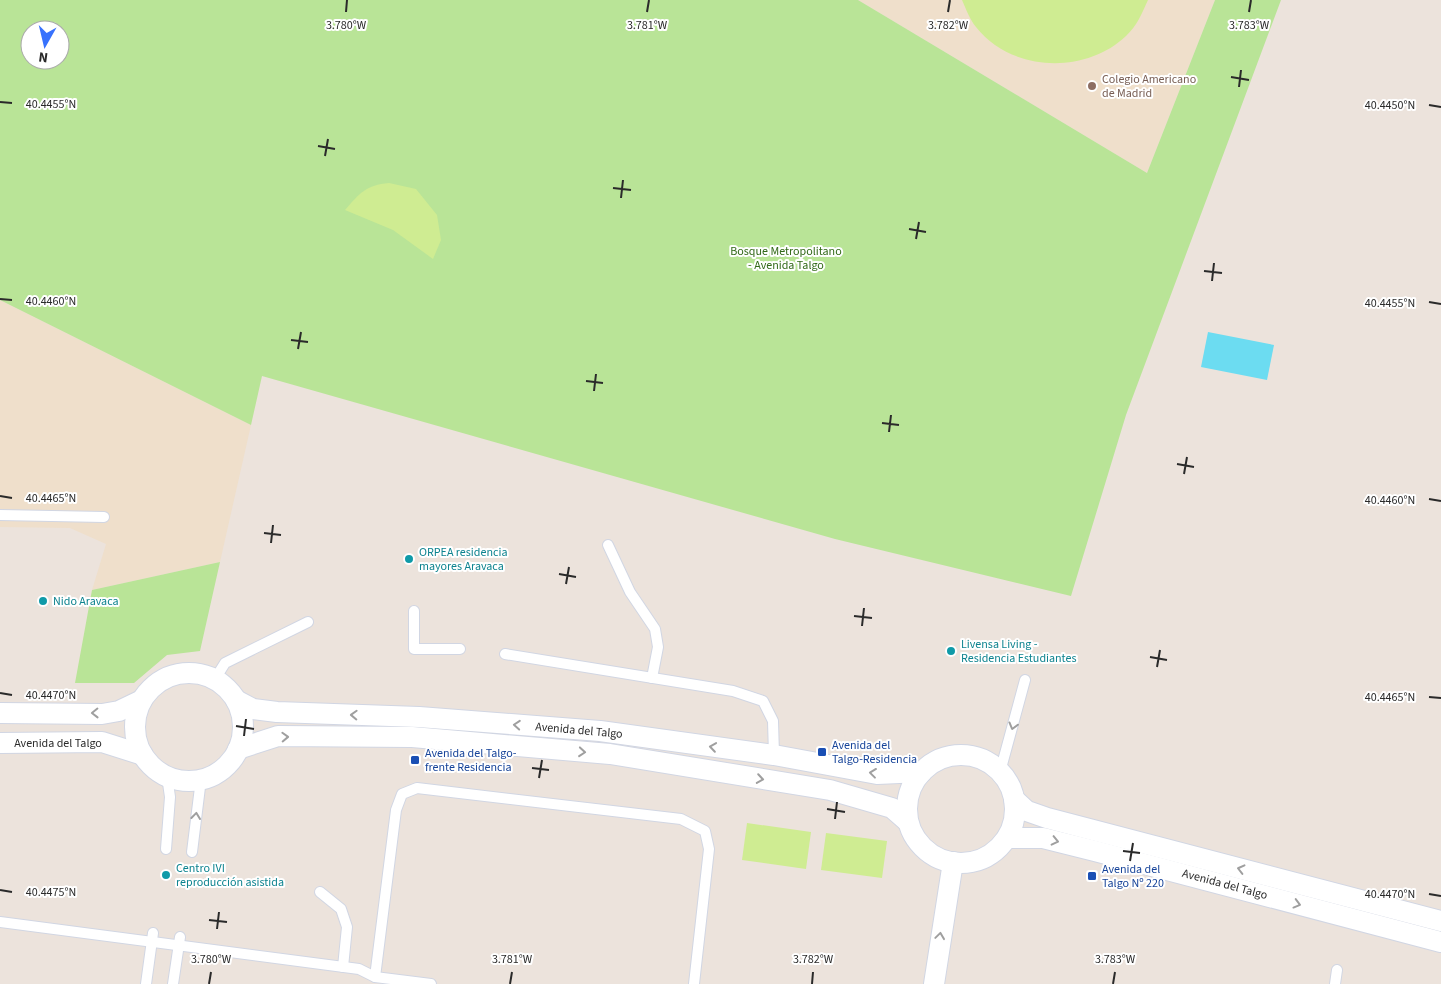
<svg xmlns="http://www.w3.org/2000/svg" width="1441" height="984" font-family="'Source Sans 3',sans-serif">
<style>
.education{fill:#efdfcb}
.green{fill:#b9e497;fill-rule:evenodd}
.pitch{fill:#cfec92}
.water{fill:#6cdcf1}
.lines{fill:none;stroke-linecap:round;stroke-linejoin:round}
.service-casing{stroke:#d1d6e3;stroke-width:12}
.minor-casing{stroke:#d1d6e3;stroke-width:22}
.service{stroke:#fff;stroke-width:10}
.minor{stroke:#fff;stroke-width:20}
.oneway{stroke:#9f9f9f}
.ticks{fill:none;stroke:#2a2a2a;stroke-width:2}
.education-dot{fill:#8d6e63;stroke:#fff;stroke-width:2}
.culture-dot{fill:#0f9aa8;stroke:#fff;stroke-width:2}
.transit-dot{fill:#1a4fb4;stroke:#fff;stroke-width:2}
.labels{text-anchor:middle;stroke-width:4;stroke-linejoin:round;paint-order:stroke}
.education-label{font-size:12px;fill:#785e54;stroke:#fff;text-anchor:start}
.park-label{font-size:12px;fill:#326918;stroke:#fff}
.culture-label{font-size:12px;fill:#0d838f;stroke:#fff;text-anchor:start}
.street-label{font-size:12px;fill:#2a2a2a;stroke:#fff}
.transit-label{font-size:12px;fill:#164399;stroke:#fff;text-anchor:start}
.ticks-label{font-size:12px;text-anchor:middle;fill:#2a2a2a;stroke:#fff;stroke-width:4;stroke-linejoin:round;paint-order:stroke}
</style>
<rect width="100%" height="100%" fill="#ece3dc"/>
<!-- education -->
<g class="education">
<path d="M858,0H1215L1147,173Z"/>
<path d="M0,300L251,425L220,562L92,590L106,544L70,528L0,527Z"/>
</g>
<!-- green -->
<g class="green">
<path d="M0,0H858L1147,173L1215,0H1281L1126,415L1071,596L835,539L262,376L251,425L0,300ZM30,30H60V60H30Z"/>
<path d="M220,562L200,651L167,655L134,683H75L92,590Z"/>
</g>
<!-- pitch -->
<g class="pitch">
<path d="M962,0H1148C1142,13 1137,26 1126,36C1085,75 1011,72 976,27C970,20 966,9 962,0Z"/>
<path d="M389,183L416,189L437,215L441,240L433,259L393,230L345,210C360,193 366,185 389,183Z"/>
<path d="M747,823L811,832L806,869L742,860Z"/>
<path d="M826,833L887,841L882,878L821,870Z"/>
</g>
<!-- water -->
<path class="water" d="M1208,332L1274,345L1267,380L1201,367Z"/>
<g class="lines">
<defs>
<g id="service">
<path d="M0,515L104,517"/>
<path d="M608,545L630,592L655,629L658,647L652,678"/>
<path d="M414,611V649H460"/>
<path d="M505,654L733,691L763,701L773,721L774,755"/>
<path d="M215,679L225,663L308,622"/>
<path d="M1000,772L1025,680"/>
<path d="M166,849L170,797L167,776"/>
<path d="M192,852L201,779"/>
<path d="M320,892L341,909L347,927L343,967"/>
<path d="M0,922L359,969L375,977L431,984"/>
<path d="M375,977L396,810L402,794L417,788L681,819L705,831L709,849L694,984"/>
<path d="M146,984L153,933"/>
<path d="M173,984L180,937"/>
<path d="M1335,984L1337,970"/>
</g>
<g id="minor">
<circle cx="189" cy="727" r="54"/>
<path d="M236,700L253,709L277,712L419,717L600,731L774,755L877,774L922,772"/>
<path d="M0,713L102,714L119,711L142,700"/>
<path d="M0,743L102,742L143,755"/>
<path d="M238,749L278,736L412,737L610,754L830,790L892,808L908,822"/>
<circle cx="961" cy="809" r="54"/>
<path d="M1014,799L1027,811L1047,818L1441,921"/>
<path d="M1007,838H1043L1095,851L1441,942"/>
<path d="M934,984L953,862"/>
</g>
</defs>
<!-- service casing -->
<use href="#service" class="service-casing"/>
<!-- minor casing -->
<use href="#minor" class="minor-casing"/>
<!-- service -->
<use href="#service" class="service"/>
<!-- minor -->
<use href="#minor" class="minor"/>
</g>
<!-- one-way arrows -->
<defs><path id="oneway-chevron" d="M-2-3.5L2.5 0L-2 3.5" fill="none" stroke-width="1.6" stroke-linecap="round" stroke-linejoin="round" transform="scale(1.25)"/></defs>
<g class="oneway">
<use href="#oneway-chevron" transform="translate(95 713) rotate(179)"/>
<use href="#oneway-chevron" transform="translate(354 715) rotate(-178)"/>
<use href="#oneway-chevron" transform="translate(517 725) rotate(-176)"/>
<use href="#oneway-chevron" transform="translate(1013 726) rotate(105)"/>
<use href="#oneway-chevron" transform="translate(285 737) rotate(-2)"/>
<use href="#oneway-chevron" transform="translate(713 747) rotate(-172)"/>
<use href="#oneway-chevron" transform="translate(582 752) rotate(5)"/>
<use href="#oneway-chevron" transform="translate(873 773) rotate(-173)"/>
<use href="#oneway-chevron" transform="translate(760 779) rotate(9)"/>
<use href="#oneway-chevron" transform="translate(196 816) rotate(-83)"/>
<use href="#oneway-chevron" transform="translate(1055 841) rotate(13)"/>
<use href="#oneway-chevron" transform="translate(1241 869) rotate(-166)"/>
<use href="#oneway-chevron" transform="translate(1297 904) rotate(15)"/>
<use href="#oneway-chevron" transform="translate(940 936) rotate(-82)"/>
</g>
<!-- ticks -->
<path class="ticks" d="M346,12L347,0M647,12L649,0M948,12L950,0M1249,12L1251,0M1231,77L1249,80M1239,87L1241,70M0,102L12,103M1429,105L1441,107M318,146L335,149M325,156L328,139M613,188L631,190M621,198L623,180M909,229L926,232M916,239L919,222M1204,271L1222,273M1212,281L1214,263M0,299L12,300M1429,302L1441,304M291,340L308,342M298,349L301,332M586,381L603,383M594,391L596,374M882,423L899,425M889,432L891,415M1177,464L1194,467M1184,474L1187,457M0,496L12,498M1429,499L1441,501M264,533L281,535M271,543L273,525M559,574L576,577M566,584L569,567M854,616L872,618M862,626L864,608M1150,657L1167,660M1157,667L1160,650M0,693L12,695M1429,697L1441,698M236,726L254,729M244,736L246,719M532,768L549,770M539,778L542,760M827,809L845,812M835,819L837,802M1123,851L1140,853M1130,861L1133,843M0,890L12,892M1429,894L1441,896M209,920L227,922M217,929L219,912M209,984L211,972M510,984L512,972M812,984L813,972M1113,984L1115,972"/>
<!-- markers -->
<circle class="education-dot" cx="1092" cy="86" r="5"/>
<g class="culture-dot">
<circle cx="409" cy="559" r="5"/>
<circle cx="43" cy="601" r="5"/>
<circle cx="951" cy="651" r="5"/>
<circle cx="166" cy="875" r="5"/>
</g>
<g class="transit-dot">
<rect x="817" y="747" width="10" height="10" rx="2.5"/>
<rect x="410" y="755" width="10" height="10" rx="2.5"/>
<rect x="1087" y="871" width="10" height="10" rx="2.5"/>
</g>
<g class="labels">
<!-- education labels -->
<g class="education-label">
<text x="1102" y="83">Colegio Americano<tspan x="1102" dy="14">de Madrid</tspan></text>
</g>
<!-- park labels -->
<g class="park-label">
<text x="786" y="255">Bosque Metropolitano<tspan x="786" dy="14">- Avenida Talgo</tspan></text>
</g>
<!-- culture labels -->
<g class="culture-label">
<text x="419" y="556">ORPEA residencia<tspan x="419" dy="14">mayores Aravaca</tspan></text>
<text x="53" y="605">Nido Aravaca</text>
<text x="961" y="648">Livensa Living -<tspan x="961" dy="14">Residencia Estudiantes</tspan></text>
<text x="176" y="872">Centro IVI<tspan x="176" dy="14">reproducción asistida</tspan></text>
</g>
<!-- street labels -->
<g class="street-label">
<text transform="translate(579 730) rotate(5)" y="4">Avenida del Talgo</text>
<text x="58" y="747">Avenida del Talgo</text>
<text transform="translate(1225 884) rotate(15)" y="4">Avenida del Talgo</text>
</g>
<!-- transit labels -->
<g class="transit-label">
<text x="832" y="749">Avenida del<tspan x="832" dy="14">Talgo-Residencia</tspan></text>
<text x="425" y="757">Avenida del Talgo-<tspan x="425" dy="14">frente Residencia</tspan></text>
<text x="1102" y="873">Avenida del<tspan x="1102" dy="14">Talgo Nº 220</tspan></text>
</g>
</g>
<g class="ticks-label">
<text x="346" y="29">3.780°W</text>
<text x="647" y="29">3.781°W</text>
<text x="948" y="29">3.782°W</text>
<text x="1249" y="29">3.783°W</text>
<text x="51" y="108">40.4455°N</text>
<text x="1390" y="109">40.4450°N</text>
<text x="51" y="305">40.4460°N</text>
<text x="1390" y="307">40.4455°N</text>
<text x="51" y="502">40.4465°N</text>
<text x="1390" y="504">40.4460°N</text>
<text x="51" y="699">40.4470°N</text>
<text x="1390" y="701">40.4465°N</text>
<text x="51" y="896">40.4475°N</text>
<text x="1390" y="898">40.4470°N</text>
<text x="211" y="963">3.780°W</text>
<text x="512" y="963">3.781°W</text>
<text x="813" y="963">3.782°W</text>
<text x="1115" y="963">3.783°W</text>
</g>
<!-- north arrow -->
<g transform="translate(45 45) rotate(188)"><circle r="24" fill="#ffffff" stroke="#aaaaaa"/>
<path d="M0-4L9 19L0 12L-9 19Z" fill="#3872fd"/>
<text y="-8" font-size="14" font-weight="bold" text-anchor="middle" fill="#2a2a2a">N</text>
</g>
</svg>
